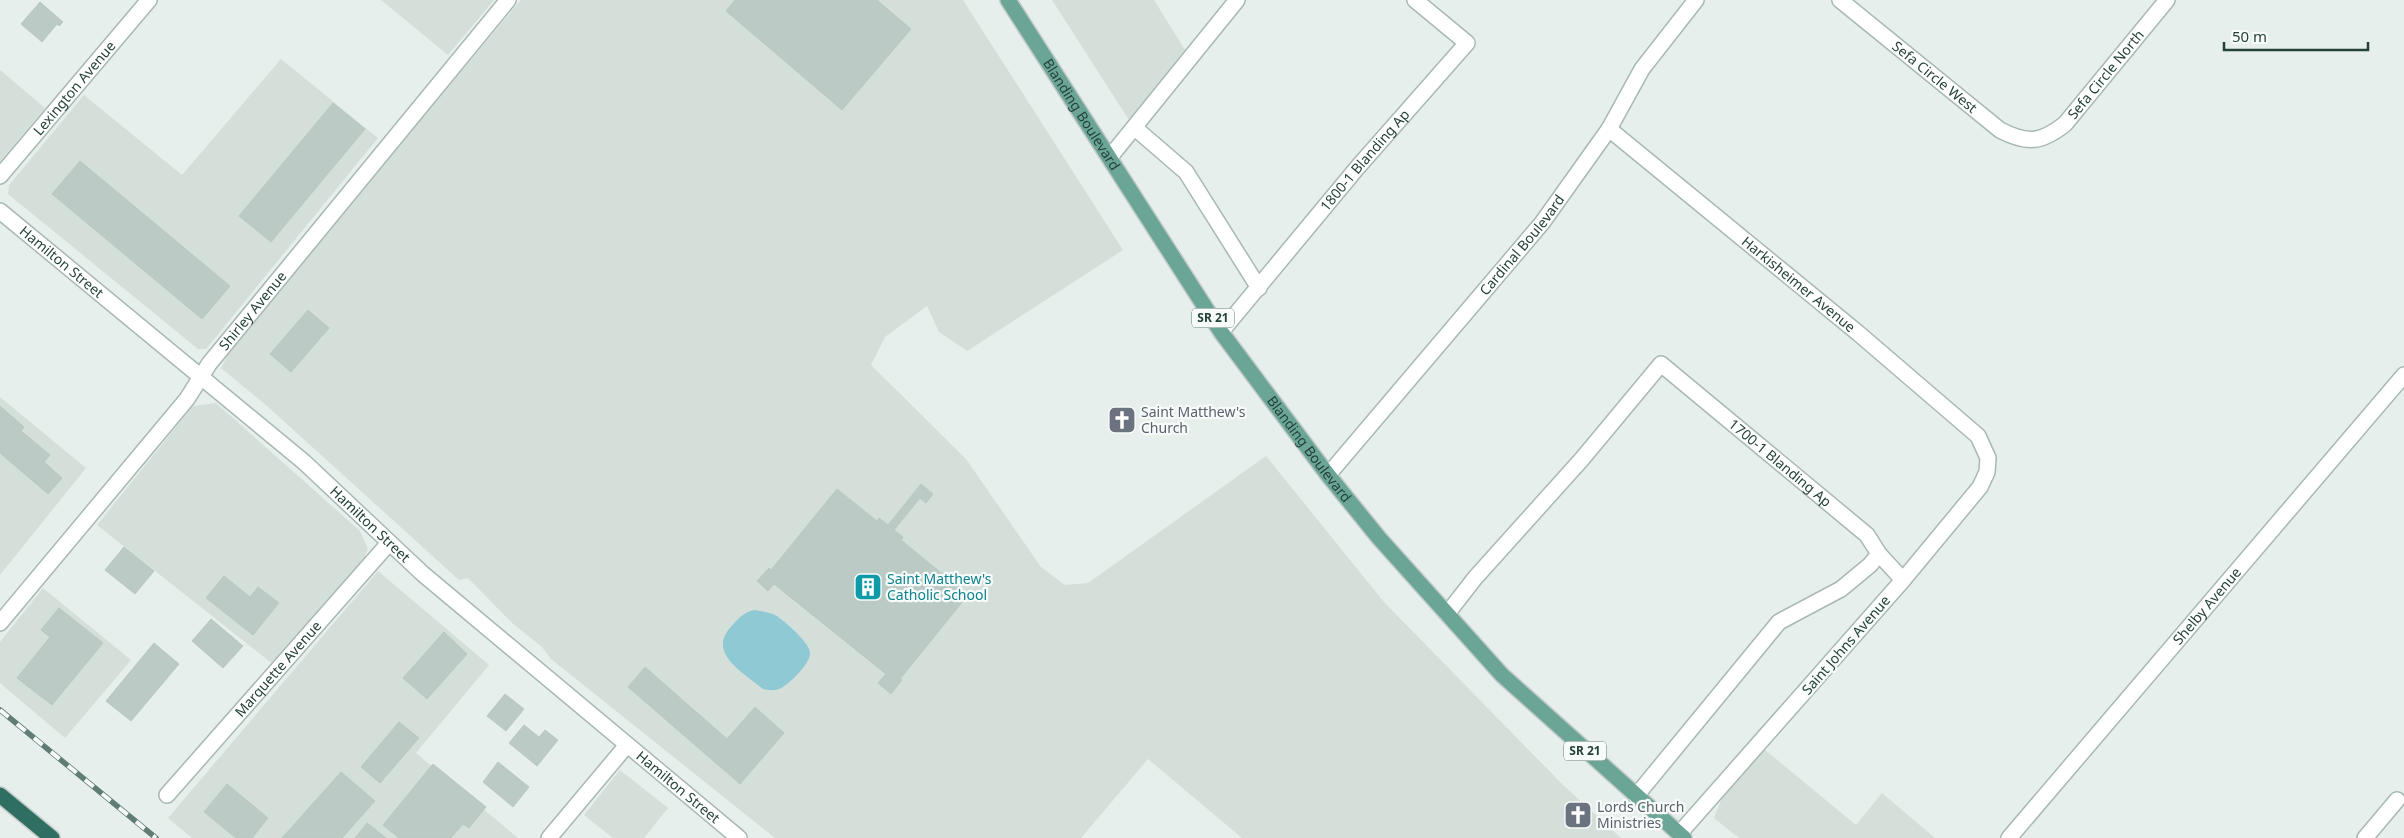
<svg xmlns="http://www.w3.org/2000/svg" width="2404" height="838" font-family="'Noto Sans',sans-serif">
<style>
.built{fill:#d4dfda}
.water{fill:#8ec9d4}
.building{fill:#bbcac4;stroke:#b8c9c2}
.lines{fill:none;stroke-linecap:round;stroke-linejoin:round}
.minor-casing{stroke:#a8b8b2;stroke-width:18}
.major-casing{stroke:#c2cac8;stroke-width:18}
.highway-casing{stroke:#c2cac8;stroke-width:18}
.minor{stroke:#fff;stroke-width:15}
.major{stroke:#6aa596;stroke-width:15}
.highway{stroke:#2f6f62;stroke-width:15}
.rail-casing{stroke:#5f7d75;stroke-width:5.5}
.rail{stroke:#f7fbf9;stroke-width:4;stroke-dasharray:11;stroke-linecap:butt}
.labels{text-anchor:middle;stroke-width:4.5;stroke-linejoin:round;paint-order:stroke}
.shield{fill:#f7fbf9;stroke:#637a73;stroke-width:1}
.shield-label{font-size:12px;font-weight:bold;fill:#24423a}
.street-label{font-size:14px;fill:#24423a;stroke:#f7fbf9}
.worship-label{font-size:14px;fill:#5b616d;stroke:#f7fbf9;text-anchor:start}
.culture-label{font-size:14px;fill:#0d838f;stroke:#f7fbf9;text-anchor:start}
</style>
<rect width="100%" height="100%" fill="#e6efeb"/>
<!-- built -->
<g class="built">
<path d="M381,0H494L448,55Z"/>
<path d="M521,0H963L1123,250L967,351L939,332L927,306L885,337L871,365L966,459L1041,567L1065,585L1088,583L1266,456L1384,602L1562,784L1621,838H1242L1148,759L1081,838H775L551,659L542,647L511,622L468,578L459,580L267,406L221,368L237,338Z"/>
<path d="M1052,0H1154L1185,50L1129,120Z"/>
<path d="M281,59L378,138L206,349H198L8,194L9,185L84,95L182,175Z"/>
<path d="M0,70L45,108L0,161Z"/>
<path d="M0,397L86,468L0,575Z"/>
<path d="M216,403L360,531L368,549L362,562L274,665L97,525L193,406Z"/>
<path d="M378,571L489,665L416,753L518,838H192L168,818Z"/>
<path d="M43,588L131,660L65,738L0,683V642Z"/>
<path d="M1764,749L1856,825L1882,793L1935,838H1739L1714,818L1722,797Z"/>
<path d="M620,770L668,808L644,838H613L584,815Z"/>
</g>
<!-- water -->
<path class="water" d="M754,610C760,611 767,612 773,614C782,618 809,642 810,652C812,662 788,686 779,689C773,691 769,690 763,689C746,674 707,654 730,628C738,619 742,613 754,610Z"/>
<!-- building -->
<g class="building">
<path d="M735,0H877L911,29L842,110L726,11Z"/>
<path d="M40,2L63,22L59,26L57,24L42,42L21,24Z"/>
<path d="M333,103L365,129L271,242L239,216Z"/>
<path d="M80,161L230,286L202,319L52,194Z"/>
<path d="M308,310L329,328L291,372L270,354Z"/>
<path d="M0,406L24,427L21,431L50,455L44,462L62,478L48,494L0,453Z"/>
<path d="M921,484L933,494L926,503L920,498L894,530L903,537L901,540L968,595L900,679L902,680L891,694L878,683L886,674L774,584L768,591L757,581L769,568L771,570L837,489L877,521L879,518L888,525Z"/>
<path d="M124,547L154,571L135,594L105,570Z"/>
<path d="M224,576L250,597L258,587L279,603L253,635L206,598Z"/>
<path d="M59,608L103,643L52,705L17,678L50,637L41,630Z"/>
<path d="M211,619L243,646L223,668L192,641Z"/>
<path d="M444,632L467,654L427,699L403,678Z"/>
<path d="M154,643L179,664L131,721L106,701Z"/>
<path d="M645,667L727,739L755,707L784,733L740,784L628,687Z"/>
<path d="M505,694L524,709L506,731L487,716Z"/>
<path d="M399,722L419,738L380,783L361,767Z"/>
<path d="M524,725L539,737L545,730L558,740L537,766L509,743Z"/>
<path d="M498,762L529,787L513,807L483,782Z"/>
<path d="M433,764L486,807L469,828L463,824L451,838H399L383,825Z"/>
<path d="M341,772L375,801L342,838H282Z"/>
<path d="M227,784L268,818L252,838H236L204,812Z"/>
<path d="M367,823L386,838H355Z"/>
</g>
<g class="lines">
<defs>
<g id="minor">
<path id="s1" d="M1840,0L2000,130C2027,144 2041,143 2065,124L2167,0"/>
<path d="M1135,128L1186,172L1259,288"/>
<path id="s2" d="M1609,129L1858,333L1978,436L1988,458L1987,472L1980,487L1903,580L1679,834"/>
<path d="M1110,157L1237,0"/>
<path id="s3" d="M0,176L149,0"/>
<path id="s4" d="M0,211L304,462L423,574L739,838"/>
<path id="s5" d="M1221,332L1357,168L1467,43L1415,0"/>
<path id="s6" d="M1328,475L1542,223L1609,129L1642,69L1696,0"/>
<path id="s7" d="M1447,614L1475,578L1582,459L1661,364L1867,535L1879,554L1903,580"/>
<path id="s8" d="M0,623L187,399L209,364L508,0"/>
<path id="s9" d="M167,795L389,543"/>
<path d="M1636,796L1779,622L1841,589L1870,565L1879,554"/>
<path d="M549,838L627,745"/>
<path id="s10" d="M2009,838L2404,375"/>
<path d="M2365,838L2397,800"/>
</g>
<g id="major">
<path id="s11" d="M1008,0L1221,332L1328,475L1379,538L1502,675L1684,838"/>
</g>
<path id="highway" d="M0,795L52,838"/>
</defs>
<!-- minor casing -->
<use href="#minor" class="minor-casing"/>
<!-- major casing -->
<use href="#major" class="major-casing"/>
<!-- highway casing -->
<use href="#highway" class="highway-casing"/>
<!-- minor -->
<use href="#minor" class="minor"/>
<!-- major -->
<use href="#major" class="major"/>
<!-- highway -->
<use href="#highway" class="highway"/>
<defs>
<path id="rail" d="M0,710L156,838"/>
</defs>
<!-- rail casing -->
<use href="#rail" class="rail-casing"/>
<!-- rail -->
<use href="#rail" class="rail"/>
</g>
<!-- icons -->
<defs>
<symbol id="church-square" viewBox="-11 -11 22 22"><rect x="-9" y="-9" width="18" height="18" rx="4" fill="#6b7280" stroke="#f7fbf9"/><path d="M-1.2-6h2.4v3.5h3.3v2.4h-3.3V6h-2.4V-.1h-3.3v-2.4h3.3Z" fill="#fff"/></symbol>
<symbol id="building-square" viewBox="-11 -11 22 22"><rect x="-9" y="-9" width="18" height="18" rx="4" fill="#0f9aa8" stroke="#f7fbf9"/><path d="M-4-6H4V6H1V3H-1V6H-4ZM-2.5-4.3h1.7v1.8h-1.7ZM.8-4.3h1.7v1.8H.8ZM-2.5-1h1.7V.8h-1.7ZM.8-1h1.7V.8H.8Z" fill="#fff"/></symbol>
</defs>
<g fill-rule="evenodd">
<use href="#church-square" x="1106" y="404" width="32" height="32"/>
<use href="#building-square" x="852" y="571" width="32" height="32"/>
<use href="#church-square" x="1562" y="799" width="32" height="32"/>
</g>
<g class="labels">
<!-- shield labels -->
<g class="shield">
<rect x="1192" y="308.5" width="42" height="19" rx="4"/>
<rect x="1564" y="741.5" width="42" height="19" rx="4"/>
</g>
<g class="shield-label">
<text x="1213" y="322">SR 21</text>
<text x="1585" y="755">SR 21</text>
</g>
<!-- street labels -->
<g class="street-label">
<text dy="5" stroke="none"><textPath href="#s1" startOffset="341">Sefa Circle North</textPath></text>
<text dy="5" stroke="none"><textPath href="#s1" startOffset="122">Sefa Circle West</textPath></text>
<text dy="5" stroke="none"><textPath href="#s3" startOffset="115">Lexington Avenue</textPath></text>
<text dy="5" stroke="none"><textPath href="#s11" startOffset="136">Blanding Boulevard</textPath></text>
<text dy="5" stroke="none"><textPath href="#s5" startOffset="224">1800-1 Blanding Ap</textPath></text>
<text dy="5" stroke="none"><textPath href="#s6" startOffset="301">Cardinal Boulevard</textPath></text>
<text dy="5" stroke="none"><textPath href="#s4" startOffset="80">Hamilton Street</textPath></text>
<text dy="5" stroke="none"><textPath href="#s2" startOffset="245">Harkisheimer Avenue</textPath></text>
<text dy="5" stroke="none"><textPath href="#s8" startOffset="402">Shirley Avenue</textPath></text>
<text dy="5" stroke="none"><textPath href="#s11" startOffset="541">Blanding Boulevard</textPath></text>
<text dy="5" stroke="none"><textPath href="#s7" startOffset="484">1700-1 Blanding Ap</textPath></text>
<text dy="5" stroke="none"><textPath href="#s4" startOffset="485">Hamilton Street</textPath></text>
<text dy="5" stroke="none"><textPath href="#s10" startOffset="305">Shelby Avenue</textPath></text>
<text transform="translate(1846 645) rotate(-49)" y="5">Saint Johns Avenue</text>
<text dy="5" stroke="none"><textPath href="#s9" startOffset="168">Marquette Avenue</textPath></text>
<text dy="5" stroke="none"><textPath href="#s4" startOffset="890">Hamilton Street</textPath></text>
</g>
<!-- worship labels -->
<g class="worship-label">
<text x="1141" y="417">Saint Matthew's<tspan x="1141" dy="16">Church</tspan></text>
<text x="1597" y="812">Lords Church<tspan x="1597" dy="16">Ministries</tspan></text>
</g>
<!-- culture labels -->
<g class="culture-label">
<text x="887" y="584">Saint Matthew's<tspan x="887" dy="16">Catholic School</tspan></text>
</g>
</g>
<!-- scale -->
<path d="M2224 42v8h144v-8" fill="none" stroke="#24423a" stroke-width="2.5"/>
<text x="2232" y="42" font-size="15" fill="#24423a" stroke="#f7fbf9" stroke-width="4" paint-order="stroke">50 m</text>
</svg>
